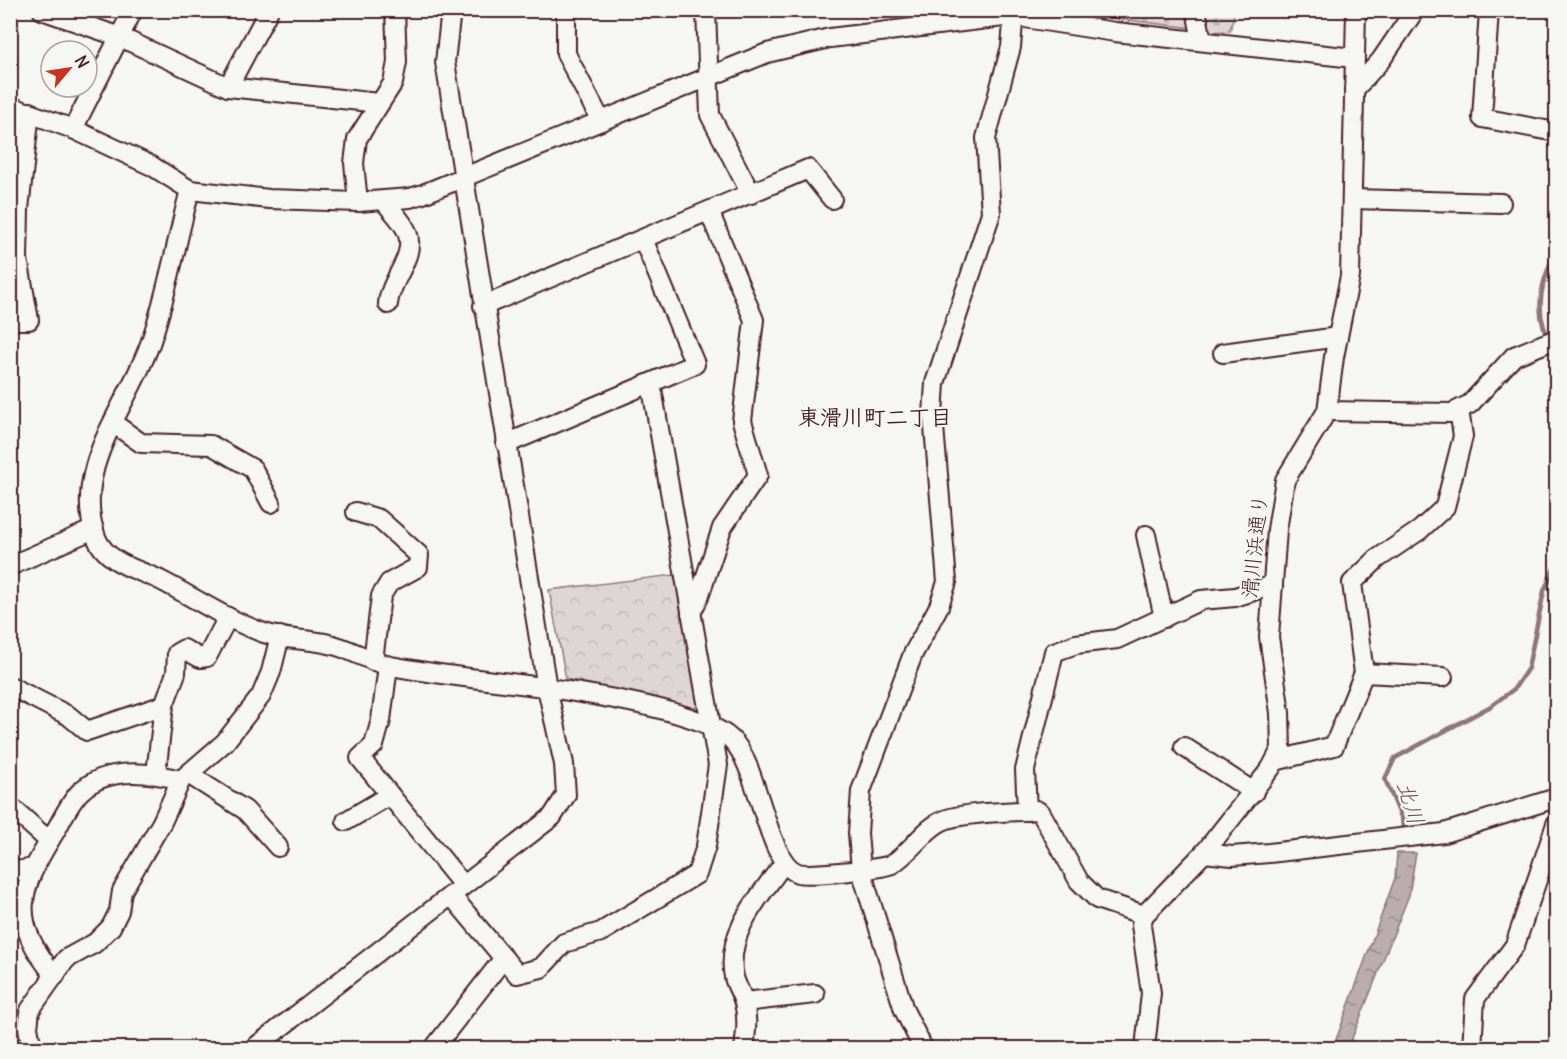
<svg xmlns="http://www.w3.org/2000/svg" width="1567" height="1059" font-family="Delius,'Klee One',sans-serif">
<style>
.cemetery{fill:url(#cemetery-stones);stroke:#947a80;stroke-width:1.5}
.park{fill:url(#park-crowns);stroke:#947a80;stroke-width:1.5}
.water{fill:url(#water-ripples);stroke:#8e747a;stroke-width:1.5}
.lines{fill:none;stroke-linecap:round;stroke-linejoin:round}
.stream{stroke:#8e747a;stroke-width:4.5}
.minor-casing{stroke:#4a1f2b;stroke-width:22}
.minor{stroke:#f6f6f2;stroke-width:18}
.labels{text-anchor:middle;stroke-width:4.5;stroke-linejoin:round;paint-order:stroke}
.street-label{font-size:21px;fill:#4a1f2b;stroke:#f6f6f2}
.neighbourhood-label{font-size:22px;font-weight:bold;fill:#4a1f2b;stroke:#f6f6f2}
.water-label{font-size:22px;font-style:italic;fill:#6c4a52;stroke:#f6f6f2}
</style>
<defs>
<pattern id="cemetery-stones" width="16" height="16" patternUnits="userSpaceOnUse" patternTransform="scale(1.5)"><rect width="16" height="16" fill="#ddd6d5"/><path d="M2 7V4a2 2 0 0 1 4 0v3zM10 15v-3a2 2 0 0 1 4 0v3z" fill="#bfb7b7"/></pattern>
<pattern id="park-crowns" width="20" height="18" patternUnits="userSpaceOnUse" patternTransform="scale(1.5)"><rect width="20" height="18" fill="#ddd6d5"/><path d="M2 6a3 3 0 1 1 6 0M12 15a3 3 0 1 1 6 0" fill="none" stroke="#bfb7b7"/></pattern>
<pattern id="water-ripples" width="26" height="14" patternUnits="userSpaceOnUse" patternTransform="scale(1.5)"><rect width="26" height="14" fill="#bbadae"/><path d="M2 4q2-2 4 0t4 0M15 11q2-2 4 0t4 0" fill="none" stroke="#9a8c8e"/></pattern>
</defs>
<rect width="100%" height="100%" fill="#f6f6f2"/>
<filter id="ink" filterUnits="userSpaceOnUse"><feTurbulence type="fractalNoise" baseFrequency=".0167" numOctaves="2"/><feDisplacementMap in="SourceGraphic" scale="12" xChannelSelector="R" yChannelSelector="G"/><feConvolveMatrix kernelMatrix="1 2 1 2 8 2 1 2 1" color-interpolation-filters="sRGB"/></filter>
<g filter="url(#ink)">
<!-- cemetery -->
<g class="cemetery">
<path d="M1054,11H1189L1193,28Z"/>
<path d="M1201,11H1235L1230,31L1204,32Z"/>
</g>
<!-- park -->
<path class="park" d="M674,575L708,711L566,679L549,590Z"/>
<!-- water -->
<path class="water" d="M1397,853H1416L1409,895L1351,1041V1048H1333L1395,878Z"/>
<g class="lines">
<!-- stream -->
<g class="stream">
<path d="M1548,337C1533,308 1543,278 1556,251"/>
<path d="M1404,834L1402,819L1385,779L1395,758L1491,706L1514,689L1528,668L1544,591L1556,564"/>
</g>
<defs>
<g id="minor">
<path d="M42,10L120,37L228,87L379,103"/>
<path d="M566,10V54L601,121"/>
<path d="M706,10L710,115L751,194"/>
<path d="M1196,10L1202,41"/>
<path d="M1489,10L1482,118L1556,132"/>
<path d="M228,87L269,10"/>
<path d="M1354,90L1381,60L1415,10"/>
<path d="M10,106L73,129L152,166L190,190L269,199L358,202L410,198L423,194L767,53L830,38L1012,16L1115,32L1354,58"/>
<path d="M73,129L133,10"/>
<path d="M190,190C177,239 168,290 152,338C132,402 70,466 96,537C106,563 137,569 160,580C195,598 227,620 264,633C285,640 308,639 329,644C350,648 369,662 391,666C438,675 488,680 536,686C581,693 699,709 731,739C759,764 767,864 798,873C809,876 883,869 892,864C910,853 923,830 942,821C960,812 1013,812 1036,810L1041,813L1079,881L1097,899L1144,915"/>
<path d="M1353,199L1501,203"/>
<path d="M384,201C391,210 403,221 407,232C417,256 390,279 388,304"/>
<path d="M358,202L354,163L357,139L393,83L397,62L395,10"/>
<path d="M483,306L808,169L832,199"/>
<path d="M10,320H29L18,259L19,209L30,112"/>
<path d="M1223,353L1338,337"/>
<path d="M1327,411L1452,413L1470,404L1514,356L1556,339"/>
<path d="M113,423L141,443L211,445L253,469L271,503"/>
<path d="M506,444L695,364L643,239"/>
<path d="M356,512L379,519L419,555L418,567L389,583L381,596L373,661"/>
<path d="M1146,535L1164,618"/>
<path d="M10,566L94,529"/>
<path d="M691,613L699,597L722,528L758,475L742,421L754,320L709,211"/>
<path d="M388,666L381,720L374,745L360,758L463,885"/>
<path d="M1364,673L1352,583L1377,559L1420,530L1445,507L1463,436L1459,410"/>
<path d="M10,686L69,716L87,731L164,705"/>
<path d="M1184,747L1254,792"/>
<path d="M1275,761L1334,746L1364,673L1443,677"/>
<path d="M156,774L164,705L176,673L177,653L184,649L200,658L207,657L228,617"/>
<path d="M188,774L245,810L278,847"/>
<path d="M10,806L49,841"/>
<path d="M1027,811L1025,770L1054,652L1076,644L1117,639L1201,600L1235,597L1273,585"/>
<path d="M346,821L390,795"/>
<path d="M1204,853L1232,856L1269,853L1444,833L1556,798"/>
<path d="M10,872L34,868"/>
<path d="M451,895L517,974L541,968L564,943L601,932L697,874L706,846L718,765L651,383"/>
<path d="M55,976C10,921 17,893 53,835C61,822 69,803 80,792C106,766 150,772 181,780"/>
<path d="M744,1002L815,994"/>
<path d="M32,1048L28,1028L30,1010L66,959L95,943L111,927L119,911L122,891L162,822L181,780L225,742L261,696L271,672L280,636"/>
<path d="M254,1048L552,817L566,795L564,764L547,688L445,62L451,10"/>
<path d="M434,1048L504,958"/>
<path d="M744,1048C746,1033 748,1018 744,1003C742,994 736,986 734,977C725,933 760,896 784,863"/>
<path d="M923,1048L904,1010L861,870L858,833L861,791L913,654L939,606L947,582L933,415L935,383L991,213L986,138L1011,47L1014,10"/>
<path d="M1145,1048L1151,993L1141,925L1144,915L1204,853L1271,768L1281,749L1280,713L1269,637L1277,530L1285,480L1327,411L1334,357L1350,276L1356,10"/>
<path d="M1472,1048L1475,999L1515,945L1556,824"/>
</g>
</defs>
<!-- minor casing -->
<use href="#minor" class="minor-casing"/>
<!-- minor -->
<use href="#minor" class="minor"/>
</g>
</g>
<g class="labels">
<!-- street labels -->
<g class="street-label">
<text transform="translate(1255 546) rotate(-84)" y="7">滑川浜通り</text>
</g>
<!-- neighbourhood labels -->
<g class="neighbourhood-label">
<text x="875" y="425">東滑川町二丁目</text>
</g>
<!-- water labels -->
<g class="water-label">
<text transform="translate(1411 803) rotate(73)" y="8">北川</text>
</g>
</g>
<!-- margin -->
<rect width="1567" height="1059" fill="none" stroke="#f6f6f2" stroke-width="36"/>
<rect x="18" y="18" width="1531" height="1023" fill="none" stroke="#4a1f2b" stroke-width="2" filter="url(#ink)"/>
<!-- north arrow -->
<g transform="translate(69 69) rotate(61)"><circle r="28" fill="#f6f6f2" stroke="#b1a0a2" stroke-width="1.5"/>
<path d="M0-4.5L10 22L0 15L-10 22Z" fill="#c8321e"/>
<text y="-9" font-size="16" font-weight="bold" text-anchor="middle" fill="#4a1f2b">N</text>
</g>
</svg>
